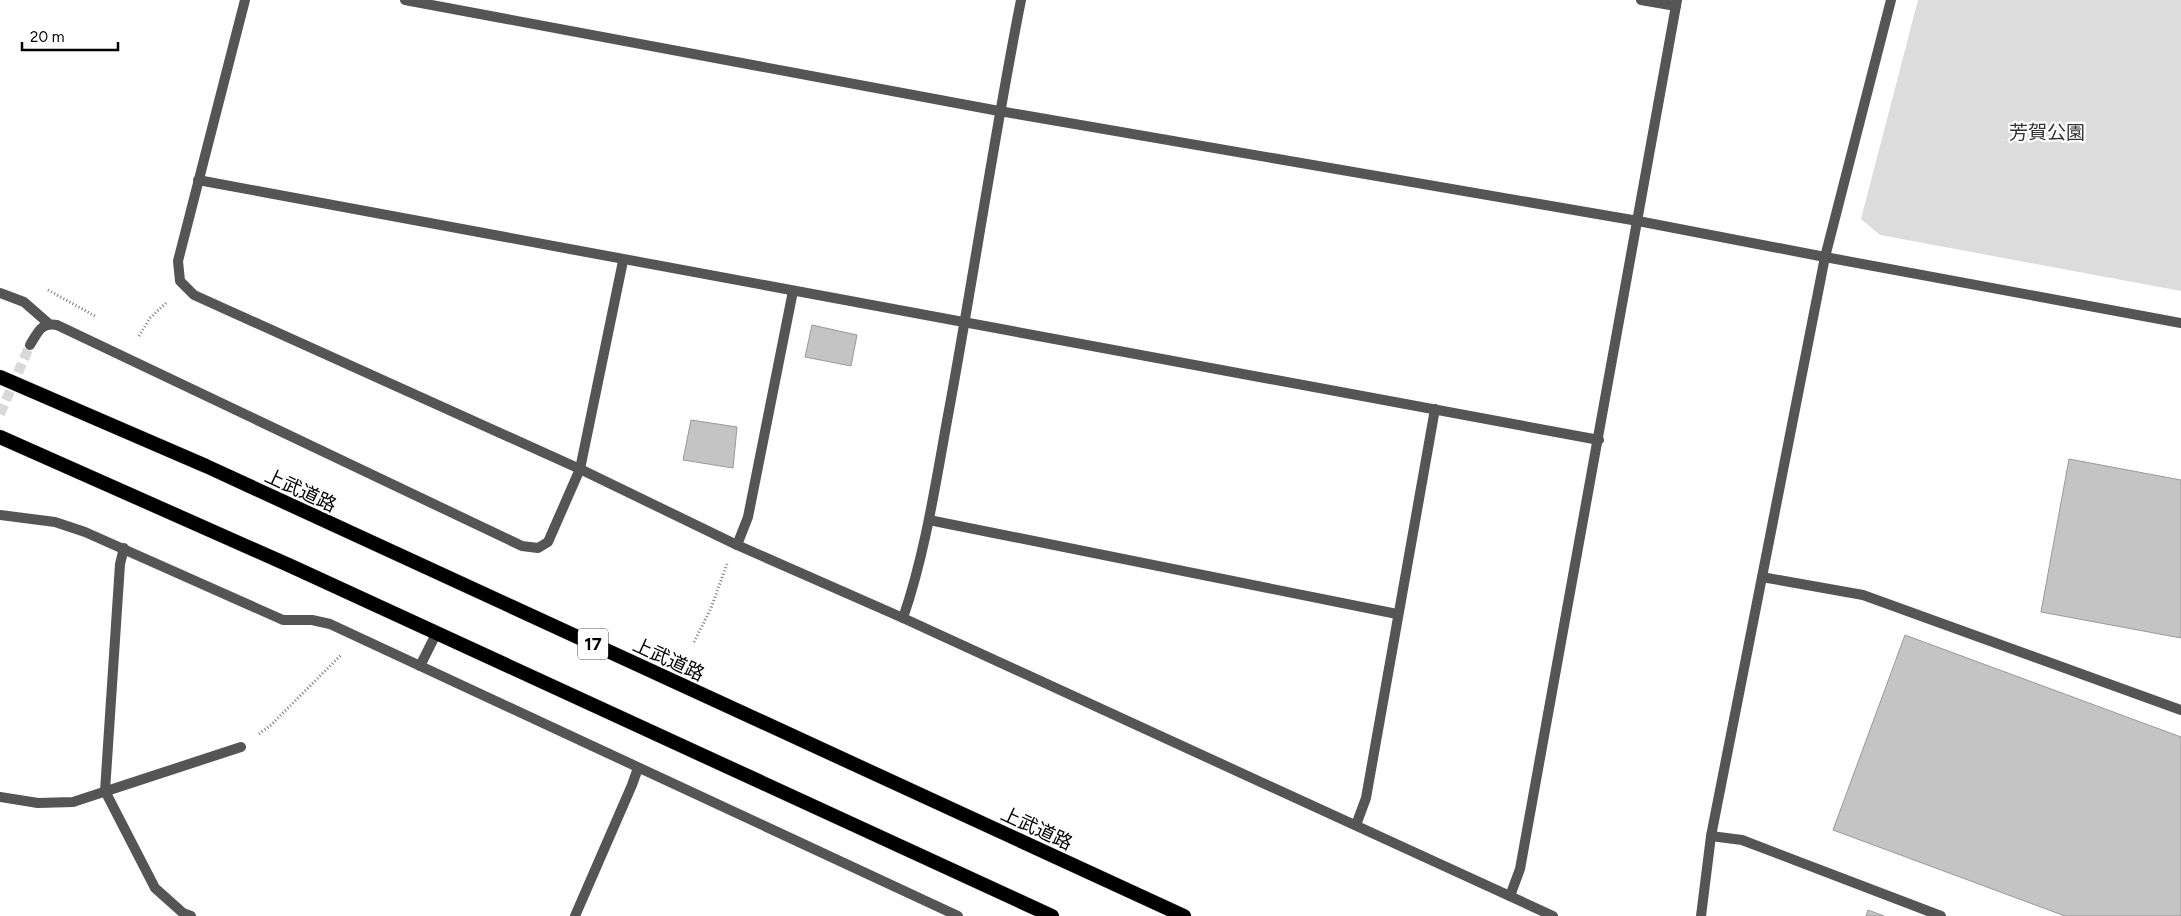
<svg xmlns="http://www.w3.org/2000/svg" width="2181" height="916" font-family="Figtree,'Noto Sans JP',sans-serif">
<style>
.green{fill:#dcdcdc}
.building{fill:#c4c4c4;stroke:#999}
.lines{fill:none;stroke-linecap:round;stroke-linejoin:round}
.minor-tunnel{stroke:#d9d9d9;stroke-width:10;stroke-dasharray:10 5;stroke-linecap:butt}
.trunk-casing{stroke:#dbdbdb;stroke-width:15}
.path{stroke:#777;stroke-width:3;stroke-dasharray:1 2.5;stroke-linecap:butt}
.service{stroke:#555;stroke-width:10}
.minor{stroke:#555;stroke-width:10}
.tertiary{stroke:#555;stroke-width:10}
.trunk{stroke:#000;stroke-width:14}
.labels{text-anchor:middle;stroke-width:4.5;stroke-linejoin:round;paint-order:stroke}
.shield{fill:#fff;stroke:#4c4c4c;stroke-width:1}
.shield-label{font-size:18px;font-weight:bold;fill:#000}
.park-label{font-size:19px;fill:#333;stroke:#fff}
.street-label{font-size:19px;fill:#000;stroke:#fff}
</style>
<rect width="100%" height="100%" fill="#fff"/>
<!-- green -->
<path class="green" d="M1918,0H2181V291L1880,235L1861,219Z"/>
<!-- building -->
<g class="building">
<path d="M812,325L857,335L851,366L805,357Z"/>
<path d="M691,420L737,427L733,468L683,460Z"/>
<path d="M2069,459L2181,480V638L2041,612Z"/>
<path d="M1905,635L2181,737V916H2065L1833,830Z"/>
<path d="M1868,910L1884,916H1866Z"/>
</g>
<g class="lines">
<!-- minor-tunnel -->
<path class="minor-tunnel" d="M0,414L30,345"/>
<defs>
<g id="trunk">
<path d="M0,377L206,466L1184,916"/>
<path d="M0,437L293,567L1052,916"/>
</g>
</defs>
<!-- trunk casing -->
<use href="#trunk" class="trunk-casing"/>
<!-- path -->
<g class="path">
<path d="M48,290L95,316"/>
<path d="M139,336L150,318L166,303"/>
<path d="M694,642L711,608L727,564"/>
<path d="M259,734L271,725L342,654"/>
</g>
<!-- service -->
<g class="service">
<path d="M0,293L24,302L48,323"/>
<path d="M124,548L120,564L105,791L155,888L183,913L191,916"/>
<path d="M0,797L38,803L73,802L241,747"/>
</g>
<!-- minor -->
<g class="minor">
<path d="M245,0L178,261L180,281L194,295L580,469L737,545L903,618L1553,916"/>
<path d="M405,0L999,111L1638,221L1825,257"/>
<path d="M1641,0L1676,6"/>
<path d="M198,180L1599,440"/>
<path d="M30,345C38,332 41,322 57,325L522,546L538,548L548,542L580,469L623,261"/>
<path d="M0,515L55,522L85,532L283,620H312L330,624L958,916"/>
<path d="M929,520L1397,614"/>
<path d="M737,545L748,517L793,291"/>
<path d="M1762,577L1863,595L2181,710"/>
<path d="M903,618C926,551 936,480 949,410C974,274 994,136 1021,0"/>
<path d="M420,666L436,634"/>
<path d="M1356,825L1366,798L1435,409"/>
<path d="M1510,896L1520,869L1677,0"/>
<path d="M575,916L632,785L638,768"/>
</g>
<!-- tertiary -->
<g class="tertiary">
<path d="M1825,257L2181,323"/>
<path d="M1711,836L1742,840L1941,916"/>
<path d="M1701,916L1711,836L1825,257L1891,0"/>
</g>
<!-- trunk -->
<use href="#trunk" class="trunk"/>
</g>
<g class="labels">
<!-- shield labels -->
<rect class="shield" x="578" y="628.5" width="30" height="31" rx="4"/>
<g class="shield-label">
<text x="593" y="650">17</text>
</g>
<!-- park labels -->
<g class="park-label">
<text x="2047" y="139">芳賀公園</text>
</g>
<!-- street labels -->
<g class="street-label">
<text transform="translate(301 490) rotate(25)" y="7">上武道路</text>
<text transform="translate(669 659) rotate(25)" y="7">上武道路</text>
<text transform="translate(1037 828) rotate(25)" y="7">上武道路</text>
</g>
</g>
<!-- scale -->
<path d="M22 42v8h96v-8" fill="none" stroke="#000000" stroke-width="2.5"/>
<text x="30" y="42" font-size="15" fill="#000000" stroke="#ffffff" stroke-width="4" paint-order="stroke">20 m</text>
</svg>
